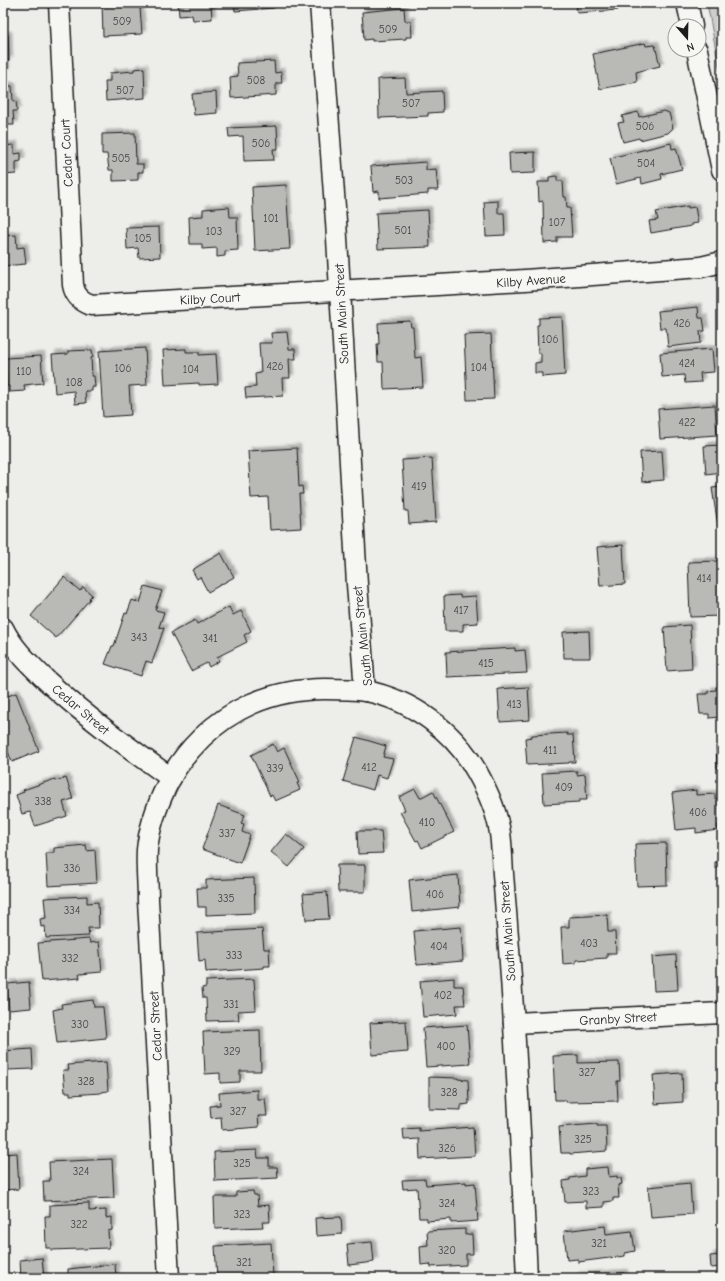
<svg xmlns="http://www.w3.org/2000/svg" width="725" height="1281" font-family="'Comic Neue',sans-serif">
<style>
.green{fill:#cececb;stroke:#757574}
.building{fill:#b9b9b6;stroke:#1c1c1c;filter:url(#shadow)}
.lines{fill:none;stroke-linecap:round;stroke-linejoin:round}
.street-casing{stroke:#1c1c1c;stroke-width:23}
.street{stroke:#f6f6f2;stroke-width:20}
.labels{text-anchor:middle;stroke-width:3;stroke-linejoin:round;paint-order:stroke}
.number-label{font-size:11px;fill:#434342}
.street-label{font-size:13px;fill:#1c1c1c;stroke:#f6f6f2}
</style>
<defs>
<filter id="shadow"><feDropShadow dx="3.5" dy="-3.5" stdDeviation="1" flood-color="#0004"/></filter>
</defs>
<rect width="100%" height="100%" fill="#edede9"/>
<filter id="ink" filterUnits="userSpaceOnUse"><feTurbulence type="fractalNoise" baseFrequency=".025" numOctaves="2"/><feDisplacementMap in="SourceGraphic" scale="8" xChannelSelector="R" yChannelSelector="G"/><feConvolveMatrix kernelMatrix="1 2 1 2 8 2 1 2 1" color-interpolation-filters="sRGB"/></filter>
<g filter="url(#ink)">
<!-- green -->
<path class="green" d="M707,3H722V82Z"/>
<!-- building -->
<g class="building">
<path d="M102,3H141L142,8H140L142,34L103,36Z"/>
<path d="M178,3H211L212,19L193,20L192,15L179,16Z"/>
<path d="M234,3H273L274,8L235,11Z"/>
<path d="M576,3H617L618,10L577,13Z"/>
<path d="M404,8L405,21H411L412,37H406V39L372,41V39L364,40L362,12Z"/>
<path d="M3,35H8L9,60H5L6,72H3Z"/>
<path d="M645,43L646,46L655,45L660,66L636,72L637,82L600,89L593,54Z"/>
<path d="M274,61L275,73L281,72L282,83H276V95L231,98L230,77L238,76L237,63Z"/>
<path d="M144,68L145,98L106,101L105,81H110V73L134,71V69Z"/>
<path d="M405,78L406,93L442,91L443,112L428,113V116L379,118L378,79Z"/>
<path d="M3,86H12L13,101H16L17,111H13L14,125H3Z"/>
<path d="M216,92L217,113L194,115L192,94Z"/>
<path d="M664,111L669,113L673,128L668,133L640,140L639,138L623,142L618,123L624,122L622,116L638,112L639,117Z"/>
<path d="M277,126L278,149H273L274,160L244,161L243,136L229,137L228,128Z"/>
<path d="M135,133L136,164H143V172H138V180L113,181V170H109L107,154H102V134Z"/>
<path d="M671,143L672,149L676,148L682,169L661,174L662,179L642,184L641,178L616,184L610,158Z"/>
<path d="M14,145V154L21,153V161L16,162V174L3,175V146Z"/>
<path d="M535,152V173L510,174L509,153Z"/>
<path d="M426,162V170L436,169L438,190H428V194L379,198V191L373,192L371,166Z"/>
<path d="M557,176V181H563L564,197H566L567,208H570L572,237H557V242L544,243L543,201L539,202L538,182H549V177Z"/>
<path d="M286,185L290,249L255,251L252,187Z"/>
<path d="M498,201V213H504L505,235L486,236L484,202Z"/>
<path d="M688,206V208L695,207L698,223L691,224V226L651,233L649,221L658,220L656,212Z"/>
<path d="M229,207L230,217H237L238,250L225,251V256L217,257V248L202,249V244H190L189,217L203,216V209Z"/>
<path d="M428,210L430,247L378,249L376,213Z"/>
<path d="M159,227L160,257L139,258L138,248L127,249L126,228Z"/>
<path d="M16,235L17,248L24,247L26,264L3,266V236Z"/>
<path d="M698,307L699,318H703L705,331H700L701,343L668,347L666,328H660L658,311Z"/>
<path d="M562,317L565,375L542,377V373H535V363L541,362V353H538L537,325H539V318Z"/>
<path d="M410,321L411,327H413L415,358L421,357L423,387L384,389L383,362H378L377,344H379L378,323Z"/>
<path d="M287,332L289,349H295L296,359H289L290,378H282L283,396L246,398L245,388L256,387L255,374L261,373L259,343H272L271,333Z"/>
<path d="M491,334L494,399L467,400L464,335Z"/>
<path d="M145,348L147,385L129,386L131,415L103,417L99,351Z"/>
<path d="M186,349V352H199V355L216,354L218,384L199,385V383L165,385L163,350Z"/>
<path d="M712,349L714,372L700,373L701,382L685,383L684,375L662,377L660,353Z"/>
<path d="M92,350L93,357L91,358L92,376H94L95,387H92V391H85L86,403L75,404L74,391L55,393L52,355L68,354V351Z"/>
<path d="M41,356L43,383L24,385L25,391L9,392V386H7L6,358Z"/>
<path d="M715,405L717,435L660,439L658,409Z"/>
<path d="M722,445V472L706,474L704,446Z"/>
<path d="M297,448L299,487L302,486L303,494H299L301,528L270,530L268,497L251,498L248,451Z"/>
<path d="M662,451L664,480L642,482L640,452Z"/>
<path d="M432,458L436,522L409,524L408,511H405L402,460Z"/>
<path d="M722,487V525L718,526L712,488Z"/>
<path d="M623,545L625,584L600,586L597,547Z"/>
<path d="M221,553L234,577L208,592L200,577L197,579L192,570Z"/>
<path d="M719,561L720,595H722V616L690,617L688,562Z"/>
<path d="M64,577L80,591L83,587L92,595L89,598L90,599L56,638L31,616Z"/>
<path d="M145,586L162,591L155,610L164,612L159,627L164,628L152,663L146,661L141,676L105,664L112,646H114L125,613L127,614L132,600L140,603Z"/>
<path d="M460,595V597L476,596L478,623L463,624V631H445L444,596Z"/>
<path d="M229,607L233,615L241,611L251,631L244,635L247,642L217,657L219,661L209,667L207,663L191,671L171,633L195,620L197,624Z"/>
<path d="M719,623H722V665H721Z"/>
<path d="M690,625L692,669L667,671L664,627Z"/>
<path d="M589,631L590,658H564L563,632Z"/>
<path d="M515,648V651L525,650L527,673L447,677L446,652Z"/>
<path d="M528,687L530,720L500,722L498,689Z"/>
<path d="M716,687H722V717L709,718V714H700L698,694H708V691L716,690Z"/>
<path d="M16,693L39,751L12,762L3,739V698Z"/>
<path d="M567,733V735H573L575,762H569V763L527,765L525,738L532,737V735Z"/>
<path d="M356,737L386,746L383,757L393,759L387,778L377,775L373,790L343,781Z"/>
<path d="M273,744L277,752L284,748L300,782L297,783L300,790L275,801L272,795L270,796L251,755Z"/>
<path d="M716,746H722V768H717Z"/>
<path d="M577,771V775L585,774L587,800H579V802L544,804L542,773Z"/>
<path d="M66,778L73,799L63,802L67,816L35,826L30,812L22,814L16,795L24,792L23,790L55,779V781Z"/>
<path d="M415,789L420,798L433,791L454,832L422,848L418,840L416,841L400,812L405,810L399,797Z"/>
<path d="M696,790V795L715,794V799L722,798V825H718V830L696,833V828L676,830L672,793Z"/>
<path d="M218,805L245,815L241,823L244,824L242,832L250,835L240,863L202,849Z"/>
<path d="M357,831H381L383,853L358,854Z"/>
<path d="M286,834L304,849L289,867L271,852Z"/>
<path d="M666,843L667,885L637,886L635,844Z"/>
<path d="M86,845L87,851L95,850L97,883L48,886L46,853H54V848Z"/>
<path d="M718,854H722V874L719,875V868H715V862H718Z"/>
<path d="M337,865H365V892H338Z"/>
<path d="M458,875L460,907L412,912L409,880Z"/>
<path d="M254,878L255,913L206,915V907H198L197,888H206V880Z"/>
<path d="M327,892L329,919L306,920L303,894Z"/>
<path d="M87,896V903L98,902L99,928H88L89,936L46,938L45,926L41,927L40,919L46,918L44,898Z"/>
<path d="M607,915L608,932H615L616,953H607V958L576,960V963L563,964L561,927H569V917Z"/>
<path d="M461,927L463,961L417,965L414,931Z"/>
<path d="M262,929L264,949H269L270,966H264V968L206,972L205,960L199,961L197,933Z"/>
<path d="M89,939L90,943L99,942L102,972L79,974L80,978L42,981L38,943Z"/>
<path d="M676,955L678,990L654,991L652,957Z"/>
<path d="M454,978V986H463L465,1005H456L457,1014L423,1017L420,981Z"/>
<path d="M254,979L256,1010L238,1011L239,1020L207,1021L206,998H203L202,988L206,987V981Z"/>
<path d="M29,982L31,1008L9,1010L7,984Z"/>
<path d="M93,1000L94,1007H103L106,1038L57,1043L53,1010L62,1008L61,1004Z"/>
<path d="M406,1021L408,1052L372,1055L370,1023Z"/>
<path d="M467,1025L470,1064L426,1067L423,1028Z"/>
<path d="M260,1030L261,1071H240V1082L220,1083V1073L205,1074L203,1032Z"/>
<path d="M32,1049L33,1069L8,1070L7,1063H3V1051Z"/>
<path d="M578,1055V1063L619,1062L620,1081H617L618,1101L566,1102V1100H555L553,1056Z"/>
<path d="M106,1062L108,1091L101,1092V1093L70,1095V1092H65L63,1070H69L68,1065Z"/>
<path d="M682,1073L683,1102L655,1104L653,1075Z"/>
<path d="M429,1077L458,1078V1079L468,1080L469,1104L461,1105V1110L429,1109Z"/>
<path d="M257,1090V1099H265L267,1116H258L259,1127L222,1130L221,1117L211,1118L210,1106L220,1105L219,1093Z"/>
<path d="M597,1124V1126H606L607,1151L570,1154V1153H561L559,1127Z"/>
<path d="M473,1127L475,1156L420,1159L419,1139L404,1140L403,1129L419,1128V1131Z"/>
<path d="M257,1150L258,1158H269V1167H277L278,1178L215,1181L214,1152Z"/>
<path d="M17,1153L19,1189L3,1190V1154Z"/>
<path d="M112,1159L114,1198L44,1201L43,1181H50L49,1162Z"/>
<path d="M608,1167L609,1177L617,1176V1178H621L622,1184L618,1185L619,1198H613V1201L604,1202V1207L586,1208V1201L565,1202L563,1181L570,1180V1178L585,1176V1169Z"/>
<path d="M425,1179L426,1185L466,1182V1184L475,1183L478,1221L451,1223V1219L427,1221V1218H419L417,1188L403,1189L402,1180Z"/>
<path d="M690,1183L692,1214L651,1217L648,1187Z"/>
<path d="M253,1191L254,1195H257L258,1206L269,1205L270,1222H262L263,1227L215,1229L214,1197H236V1192Z"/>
<path d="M89,1203V1211L106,1210V1218L112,1217V1230L108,1231L109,1248L51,1250V1248H46L45,1216H50V1205Z"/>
<path d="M341,1217L342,1234L316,1236L315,1218Z"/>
<path d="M605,1226L606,1234L632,1231L635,1251L625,1253V1256L578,1262V1259L567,1260L564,1231Z"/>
<path d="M465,1229V1235L472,1234L473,1254H466V1265L431,1267L430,1264L421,1265L420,1246L428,1245L427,1231Z"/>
<path d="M372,1242L374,1262L349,1265L347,1244Z"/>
<path d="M271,1243L273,1277L217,1278L215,1246Z"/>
<path d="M722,1255V1267L711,1268L710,1256Z"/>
<path d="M42,1258L44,1278H21L20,1260Z"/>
<path d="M115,1264L116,1278H68V1269Z"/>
<path d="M624,1273V1278H575V1276Z"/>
</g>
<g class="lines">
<defs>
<g id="street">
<path d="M59,3L73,285C75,296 81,301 91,305L525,280L701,267L722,262"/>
<path d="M320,3L336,221L357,584L365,691"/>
<path d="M687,3L692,26"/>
<path d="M697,50L722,170"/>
<path d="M3,628C13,649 30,664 46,680C85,716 128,747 171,778"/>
<path d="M514,1023L722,1013"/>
<path d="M169,1278L148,900C148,884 146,866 147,850C149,828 157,806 166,787C183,751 215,720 251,704C274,694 301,689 325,689C339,689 352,689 366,691C412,700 454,731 477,772C487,790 497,812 500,833C502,847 502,860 503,874C505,899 507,924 509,949C517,1059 522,1168 527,1278"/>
</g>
</defs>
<!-- street casing -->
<use href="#street" class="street-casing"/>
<!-- street -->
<use href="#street" class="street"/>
</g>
</g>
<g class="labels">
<!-- number labels -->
<g class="number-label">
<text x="122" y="25">509</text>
<text x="388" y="33">509</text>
<text x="256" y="84">508</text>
<text x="125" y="94">507</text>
<text x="411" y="107">507</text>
<text x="645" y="130">506</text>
<text x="261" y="147">506</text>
<text x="121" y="162">505</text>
<text x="646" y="167">504</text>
<text x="404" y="184">503</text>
<text x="271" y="222">101</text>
<text x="557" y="226">107</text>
<text x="403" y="234">501</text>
<text x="214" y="235">103</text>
<text x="143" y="242">105</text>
<text x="682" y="327">426</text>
<text x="550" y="343">106</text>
<text x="687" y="367">424</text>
<text x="275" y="370">426</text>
<text x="479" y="371">104</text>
<text x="123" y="372">106</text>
<text x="191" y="373">104</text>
<text x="24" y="375">110</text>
<text x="74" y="386">108</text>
<text x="687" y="426">422</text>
<text x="419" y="490">419</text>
<text x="704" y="582">414</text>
<text x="461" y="614">417</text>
<text x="139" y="641">343</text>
<text x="210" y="642">341</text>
<text x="486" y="667">415</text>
<text x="514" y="708">413</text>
<text x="550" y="754">411</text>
<text x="369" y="771">412</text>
<text x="275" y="772">339</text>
<text x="564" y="791">409</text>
<text x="43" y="805">338</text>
<text x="698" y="816">406</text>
<text x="427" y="826">410</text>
<text x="227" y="837">337</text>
<text x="72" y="872">336</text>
<text x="435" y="898">406</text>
<text x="226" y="902">335</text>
<text x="72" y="914">334</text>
<text x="589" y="947">403</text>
<text x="439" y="950">404</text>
<text x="234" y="959">333</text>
<text x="70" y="962">332</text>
<text x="443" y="999">402</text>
<text x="231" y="1008">331</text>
<text x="80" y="1028">330</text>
<text x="446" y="1050">400</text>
<text x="232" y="1055">329</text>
<text x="587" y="1076">327</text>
<text x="86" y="1085">328</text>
<text x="449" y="1096">328</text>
<text x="238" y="1115">327</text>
<text x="583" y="1143">325</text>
<text x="447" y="1152">326</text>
<text x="242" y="1167">325</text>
<text x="81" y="1175">324</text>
<text x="591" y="1195">323</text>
<text x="447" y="1207">324</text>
<text x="242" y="1218">323</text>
<text x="79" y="1228">322</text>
<text x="599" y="1247">321</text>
<text x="447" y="1254">320</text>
<text x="244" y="1266">321</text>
</g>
<!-- street labels -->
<g class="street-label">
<text transform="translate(66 153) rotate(-93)" y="5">Cedar Court</text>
<text transform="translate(531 280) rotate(-4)" y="5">Kilby Avenue</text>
<text transform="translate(210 298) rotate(-3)" y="5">Kilby Court</text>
<text transform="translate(341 314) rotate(-93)" y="5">South Main Street</text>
<text transform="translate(362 636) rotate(-96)" y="5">South Main Street</text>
<text transform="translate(81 709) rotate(40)" y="5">Cedar Street</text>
<text transform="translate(507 931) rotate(-94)" y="5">South Main Street</text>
<text transform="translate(618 1018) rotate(-3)" y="5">Granby Street</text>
<text transform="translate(155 1026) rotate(-93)" y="5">Cedar Street</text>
</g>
</g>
<!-- margin -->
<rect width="725" height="1281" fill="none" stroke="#f6f6f2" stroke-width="16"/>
<rect x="8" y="8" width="709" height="1265" fill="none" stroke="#1c1c1c" stroke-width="1.5" filter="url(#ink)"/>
<!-- north arrow -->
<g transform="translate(687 38) rotate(160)"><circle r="19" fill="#f6f6f2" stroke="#9f9f9c"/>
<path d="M0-3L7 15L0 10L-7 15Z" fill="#1c1c1c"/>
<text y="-6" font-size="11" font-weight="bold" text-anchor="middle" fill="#1c1c1c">N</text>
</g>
</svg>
